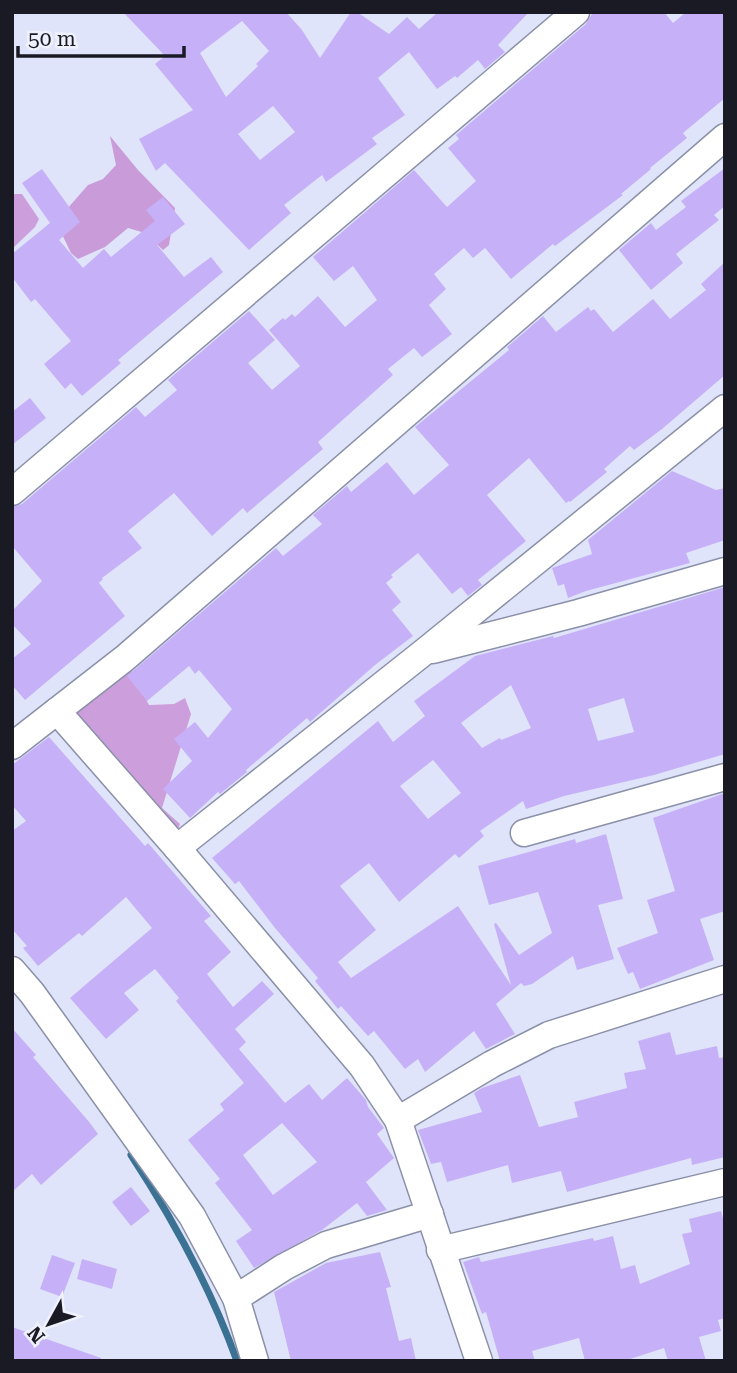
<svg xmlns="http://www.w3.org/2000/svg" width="737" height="1373" font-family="'Roboto Serif',serif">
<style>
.green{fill:#cd9edc}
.forest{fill:#ca9bd9}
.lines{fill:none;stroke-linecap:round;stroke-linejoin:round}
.stream{stroke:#3b7294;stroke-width:7}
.building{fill:#c6b1f8;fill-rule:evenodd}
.minor-casing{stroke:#8b90a9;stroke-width:29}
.minor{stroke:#fff;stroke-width:26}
</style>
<rect width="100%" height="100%" fill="#e0e4fa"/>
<!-- green -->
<g class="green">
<path d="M15,194H22L39,219L35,227L12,249V195Z"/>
<path d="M125,658L149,705L174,704L185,698L191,714L162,808L180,824L169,851L130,815L79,750L61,706Z"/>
</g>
<!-- forest -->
<path class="forest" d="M110,136L138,170L175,208L169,245L163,250L145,233L128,228L105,247L78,259L71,253L59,228L60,217L88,185L103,179L116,165Z"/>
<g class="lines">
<!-- stream -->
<path class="stream" d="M131,1155C173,1219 211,1289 237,1361"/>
</g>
<!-- building -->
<g class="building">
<path d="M123,12H286L302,30L320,58L351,12H357L389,34L407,17L419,29L438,12H529L498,45L505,52L485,69L478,60L457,78L455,76L437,89L409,52L378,78L405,115L372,138L377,144L345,168L326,182L322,175L284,205L291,213L249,250L165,163L156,171L139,139L193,110L155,64L165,56ZM242,21L269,51L256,64L258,66L226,97L200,53ZM273,106L295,132L260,160L238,134Z"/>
<path d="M593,12H664L673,23L686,12H725V98L683,133L687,138L650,168L651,169L621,194L623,195L555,246L553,244L511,279L485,248L473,258L464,248L434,274L446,289L429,305L452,334L422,357L414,348L388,369L393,375L318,442L323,449L247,513L243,508L212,536L174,493L128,531L142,548L102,578L103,579L99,583L125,616L25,700L12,685V659L31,644L12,624V611L42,581L12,546V507L22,504L136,407L145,417L177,390L168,380L249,311L275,340L248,363L272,390L300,366L269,330L283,318L285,320L292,314L295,317L318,296L345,327L377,300L353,266L334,281L313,257L414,170L447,207L476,181L448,148L459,139L456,135L586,24Z"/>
<path d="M725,168V206L714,215L719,220L676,254L683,263L651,290L619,250L651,223L656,230L686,207L681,201Z"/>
<path d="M42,169L80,222L59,240L83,268L104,249L111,257L155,221L146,210L163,197L185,224L157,245L184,277L211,257L223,272L118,360L121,363L82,396L71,383L65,389L44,364L71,341L35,299L31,302L12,277V254L50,223L22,183Z"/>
<path d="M725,262V375L662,429L634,450L630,446L604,469L607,472L570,502L569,501L566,503L529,458L487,495L526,541L478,580L482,585L468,596L461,587L452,594L418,553L391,575L393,577L386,583L401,602L392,610L413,636L375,665L310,722L307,718L246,770L247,772L220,794L218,792L190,818L163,789L192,761L174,739L195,722L208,738L232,709L199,670L195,674L189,666L147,701L127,676L276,548L283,556L322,524L313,515L347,486L351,492L387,462L414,495L449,465L415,427L509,350L507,347L543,316L556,332L588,307L591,311L594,309L613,332L653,299L670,319L706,290L701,284Z"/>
<path d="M30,398L46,418L12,445V412Z"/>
<path d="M672,471L716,490L725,488V540L686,553L690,563L586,591L568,598L564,584L558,586L552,568L592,554L588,540Z"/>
<path d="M725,587V754L654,775L564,796L526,809L523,801L480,831L484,836L459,858L455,854L399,902L369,863L340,886L376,930L338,962L351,978L458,906L511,985L494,924L496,923L519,955L552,933L538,892L489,905L478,866L575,839L576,843L606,834L623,899L598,905L614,959L577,970L573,956L532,984L524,986L521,983L496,1004L515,1034L486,1049L474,1031L425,1072L418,1059L405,1069L374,1031L368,1036L341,1006L338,1009L315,981L318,978L275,928L239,881L235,884L212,858L378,721L393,742L425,716L414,701L475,656L553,636L554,638ZM511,685L531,728L501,740L500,738L482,748L461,723ZM624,698L634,732L598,741L588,709ZM433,760L461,793L428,819L400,786Z"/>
<path d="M49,737L145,846L148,843L211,916L204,921L231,952L207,974L233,1007L262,981L274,994L235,1029L246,1042L239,1049L285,1103L309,1084L322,1100L347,1078L366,1100L368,1107L384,1128L377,1134L394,1158L366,1182L387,1210L367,1216L357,1203L322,1230L254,1268L236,1241L252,1230L215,1183L220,1179L188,1140L224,1110L220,1104L244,1083L176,1001L179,998L155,969L124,993L139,1010L106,1039L70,998L152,928L126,897L82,936L79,933L38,966L23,948L27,946L12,929V831L26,821L12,805V765ZM282,1123L317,1162L273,1195L243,1155Z"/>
<path d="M725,793V911L700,919L714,960L640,989L633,972L628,974L617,948L658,933L647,900L675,891L653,818Z"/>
<path d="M12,1028L36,1055L33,1057L90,1123L98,1134L41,1185L32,1174L12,1192Z"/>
<path d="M670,1032L676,1055L717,1046L719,1058L725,1057V1157L692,1165L691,1158L567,1192L561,1171L512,1183L508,1165L447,1182L441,1162L431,1164L418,1130L482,1112L474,1093L482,1088L520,1075L539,1127L578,1117L574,1102L627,1088L624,1073L646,1069L638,1041Z"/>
<path d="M131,1187L150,1211L131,1226L112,1202Z"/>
<path d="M721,1211L725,1226V1318L718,1320L721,1331L699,1337L706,1361H668L664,1348L624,1361H585L579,1338L532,1351L535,1361H500L486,1312L482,1314L463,1262L479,1257L481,1262L593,1238L594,1241L613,1236L621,1269L635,1265L640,1284L690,1264L682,1234L692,1232L689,1219Z"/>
<path d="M380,1252L391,1287L386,1288L399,1341L411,1338L416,1361H291L274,1292L326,1263Z"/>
<path d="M52,1255L75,1263L62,1297L40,1289Z"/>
<path d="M82,1259L117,1269L112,1289L77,1279Z"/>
<path d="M12,1327L101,1358L100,1361H12Z"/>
</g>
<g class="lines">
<defs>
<g id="minor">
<path d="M12,492L576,12"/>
<path d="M433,650L578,613L725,571"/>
<path d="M57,711L177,848L362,1066L398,1120L479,1361"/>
<path d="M12,746L125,658L725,137"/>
<path d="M524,833L725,777"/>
<path d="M177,848L424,652L725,408"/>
<path d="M12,970L32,993L192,1216L236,1298L255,1361"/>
<path d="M398,1120L492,1064L549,1035L725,979"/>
<path d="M440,1250L725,1182"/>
<path d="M236,1298L284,1267L326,1245L430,1214"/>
</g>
</defs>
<!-- minor casing -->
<use href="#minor" class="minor-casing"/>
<!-- minor -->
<use href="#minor" class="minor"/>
</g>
<!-- border -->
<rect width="737" height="1373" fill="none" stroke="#191a24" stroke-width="28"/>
<!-- north arrow -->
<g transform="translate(49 1324) rotate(230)" stroke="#eff2fd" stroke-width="5" paint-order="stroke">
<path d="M0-5L12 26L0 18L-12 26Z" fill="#191a24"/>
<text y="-10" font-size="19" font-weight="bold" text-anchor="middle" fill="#191a24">N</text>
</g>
<!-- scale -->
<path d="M18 46v10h166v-10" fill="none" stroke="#191a24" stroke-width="3.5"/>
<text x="28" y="46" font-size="21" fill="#191a24" stroke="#eff2fd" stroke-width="5" paint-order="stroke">50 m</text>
</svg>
